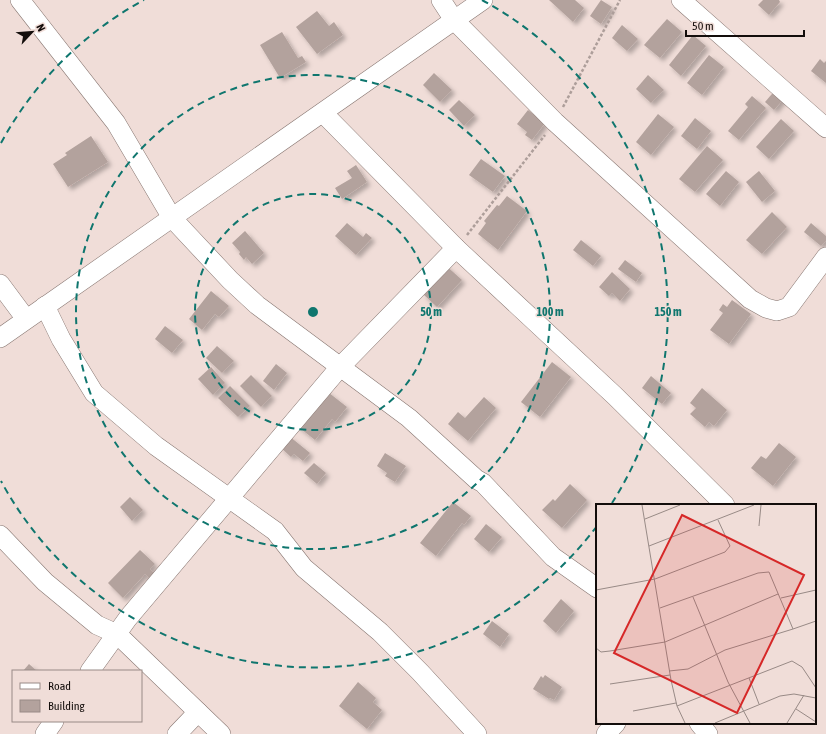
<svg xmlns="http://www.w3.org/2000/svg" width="826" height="734" font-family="'Asap Condensed',sans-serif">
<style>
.building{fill:#b3a29d;filter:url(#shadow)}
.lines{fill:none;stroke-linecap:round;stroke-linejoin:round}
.minor-casing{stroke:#877671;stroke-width:20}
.path{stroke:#ad9e9a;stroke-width:2.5;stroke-dasharray:3 2;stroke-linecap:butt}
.minor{stroke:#fff;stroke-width:19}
.ring{fill:none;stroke:#0f766e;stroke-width:2;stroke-dasharray:7 5}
.inset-road{fill:none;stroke:#988a86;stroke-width:1}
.view{fill:#d62828;fill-opacity:0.15;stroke:#d62828;stroke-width:2}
.inset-edge{fill:none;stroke:#130d0b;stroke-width:2}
.centre{fill:#0f766e;stroke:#f0ddd8;stroke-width:2}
.ring-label{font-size:12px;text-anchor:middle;font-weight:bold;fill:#0f766e;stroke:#f0ddd8;stroke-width:3;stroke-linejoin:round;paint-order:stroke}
</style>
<defs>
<filter id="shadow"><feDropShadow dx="3.5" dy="3.5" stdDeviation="2" flood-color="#0004"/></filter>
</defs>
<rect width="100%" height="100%" fill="#f0ddd8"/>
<!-- building -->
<g class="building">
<path d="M549,0H575L584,8L573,22Z"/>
<path d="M601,0L612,7L601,24L590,16Z"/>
<path d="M763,0H779L780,2L769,15L758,5Z"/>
<path d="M317,11L329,26L334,22L343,35L317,54L296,27Z"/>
<path d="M667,19L682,32L660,58L644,45Z"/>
<path d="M622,25L638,39L627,51L612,38Z"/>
<path d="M282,32L298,58L302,56L306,62L280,78L260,45Z"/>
<path d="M693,35L706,46L681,76L669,65Z"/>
<path d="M709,55L724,67L702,95L687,83Z"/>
<path d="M820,59L824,63L826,61V83L811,71Z"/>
<path d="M434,73L452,90L440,102L423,85Z"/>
<path d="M648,75L664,90L651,103L636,89Z"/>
<path d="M778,87L787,95L774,110L765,102Z"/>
<path d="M752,96L766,108L739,140L728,131L748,107L745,104Z"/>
<path d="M459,100L475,115L464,126L449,110Z"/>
<path d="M528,110L545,123L532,140L525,135L527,132L517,124Z"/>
<path d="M658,114L674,127L651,155L636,142Z"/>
<path d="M695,118L711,131L697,149L681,136Z"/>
<path d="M781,119L794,131L769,159L756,147Z"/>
<path d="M91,136L108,162L68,187L53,164L67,155L65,153Z"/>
<path d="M707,146L723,160L695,192L679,179Z"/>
<path d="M481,159L505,176L493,192L469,175Z"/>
<path d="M356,165L367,182L342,199L335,188L352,178L347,171Z"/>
<path d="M726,171L739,182L720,206L706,194Z"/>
<path d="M759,171L775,191L762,202L746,182Z"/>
<path d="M507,196L527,211L498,250L478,234L486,223L484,221L497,205L499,206Z"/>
<path d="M772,212L787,227L762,254L746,240Z"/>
<path d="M347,223L363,237L366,233L372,238L356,255L335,236Z"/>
<path d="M811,223L826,236V241L821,246L804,232Z"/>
<path d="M245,231L264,253L252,264L246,257L244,260L239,254L240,252L232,243Z"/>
<path d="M581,240L601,256L593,266L573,250Z"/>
<path d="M625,260L642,273L636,282L618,269Z"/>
<path d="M443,263L462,280L437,307L423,294Z"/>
<path d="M612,272L630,289L620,301L612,293L609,296L599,287Z"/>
<path d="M211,291L229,306L219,317L215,314L202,330L189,319Z"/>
<path d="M732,300L751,314L729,344L710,330L723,313L719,310L723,304L727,307Z"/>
<path d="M165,326L183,340L172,353L155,339Z"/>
<path d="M217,346L234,361L222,373L206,358Z"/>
<path d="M552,362L571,377L540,417L521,402Z"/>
<path d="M276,364L287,373L274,390L263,381Z"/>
<path d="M211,367L225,383L213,395L198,379Z"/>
<path d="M251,375L272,396L261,407L240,386Z"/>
<path d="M651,376L671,393L662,404L642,388Z"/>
<path d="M230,386L250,406L238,417L218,398Z"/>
<path d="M702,388L727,410L714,426L709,422L705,427L690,414L696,408L690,403Z"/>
<path d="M324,389L347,407L335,422L332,419L315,440L296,425Z"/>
<path d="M484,397L496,408L468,441L448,424L458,412L465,418Z"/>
<path d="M289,436L310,453L303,461L294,454L291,457L280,447Z"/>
<path d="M779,443L796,457L773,486L751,468L761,456L766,459Z"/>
<path d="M385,453L406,466L395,482L385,476L387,473L377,466Z"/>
<path d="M314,463L326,473L317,484L304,473Z"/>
<path d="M570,484L587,500L562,528L542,510L553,499L555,501Z"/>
<path d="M130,497L143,510L132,521L120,507Z"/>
<path d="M453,502L471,516L464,525L462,523L436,556L420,543Z"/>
<path d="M486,524L502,537L489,552L474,539Z"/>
<path d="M140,550L155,564L150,569L154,573L149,578L145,574L123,598L108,583Z"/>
<path d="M561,599L574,611L556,633L543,621Z"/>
<path d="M492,621L509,634L500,647L483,634Z"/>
<path d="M29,664L37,671H23Z"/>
<path d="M545,675L562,687L554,700L550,698L549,699L533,689L541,676L543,678Z"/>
<path d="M358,682L376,698L373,702L382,710L367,729L339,706Z"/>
</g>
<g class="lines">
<defs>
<g id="minor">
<path d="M20,0L116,123L172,218L230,280L257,305L409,418L476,479L483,483L553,557L597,588"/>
<path d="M441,0L454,20L555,122L750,299L766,308L777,311L789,307L826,257"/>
<path d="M681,0L826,128"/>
<path d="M323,113L456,248L615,396L725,505"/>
<path d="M0,284L26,319"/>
<path d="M45,306L61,339L94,393L156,446L275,531L304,568L380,632L420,672L477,734"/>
<path d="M0,338L483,0"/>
<path d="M0,535L45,582L97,625L117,634L221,734"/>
<path d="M90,671L128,618L340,367L456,248"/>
<path d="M699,723L708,734"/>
<path d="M45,734L54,721"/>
<path d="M177,734L198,712"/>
<path d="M606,734L616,723"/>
</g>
</defs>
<!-- minor casing -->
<use href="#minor" class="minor-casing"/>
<!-- path -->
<g class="path">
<path d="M563,107L620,0"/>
<path d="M467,235L545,135"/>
</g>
<!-- minor -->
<use href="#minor" class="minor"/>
</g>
<!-- distance rings -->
<g class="ring">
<circle cx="313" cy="312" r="118"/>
<circle cx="313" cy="312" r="237"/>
<path d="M597 526A355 355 0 0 1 1 481M1 143A355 355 0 0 1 144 0M482 0A355 355 0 0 1 612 503"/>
</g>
<!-- overview -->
<g transform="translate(596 504)">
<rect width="220" height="220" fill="#f0ddd8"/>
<path class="inset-road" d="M46,1L75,176L81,202L89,219M49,15L84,1M163,22L165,1M53,42L158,1M0,86L59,75L129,48L134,42L122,16M97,93L132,178L154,219M185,94L220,86M64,104L162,69L173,68L197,125L220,117M0,144L5,148L14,147L69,138L182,90M73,167L92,165L129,146L197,125M153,174L163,200M14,180L74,171M81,202L196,157L206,163L220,184M200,205L220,218M0,207L1,219M37,207L80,199M119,219L184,192L198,190L220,194M191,219L208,191"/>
<path class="view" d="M86,11L208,71L141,209L18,149Z"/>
<rect width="220" height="220" class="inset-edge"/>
</g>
<circle cx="313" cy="312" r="6" class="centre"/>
<g class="ring-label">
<text x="431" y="316">50 m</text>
<text x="550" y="316">100 m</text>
<text x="668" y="316">150 m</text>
</g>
<!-- legend -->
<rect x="12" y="670" width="130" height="52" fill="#f0ddd8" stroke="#988a86"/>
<rect x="20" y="683" width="20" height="6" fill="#ffffff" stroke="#988a86"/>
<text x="48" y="690" font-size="12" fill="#130d0b">Road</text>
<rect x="20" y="700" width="20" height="12" fill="#b3a29d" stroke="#988a86"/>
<text x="48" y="710" font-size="12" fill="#130d0b">Building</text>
<!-- north arrow -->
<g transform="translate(32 32) rotate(64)" stroke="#f0ddd8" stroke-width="3" paint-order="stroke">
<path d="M0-3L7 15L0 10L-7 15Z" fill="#130d0b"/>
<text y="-6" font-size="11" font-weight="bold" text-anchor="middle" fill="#130d0b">N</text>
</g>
<!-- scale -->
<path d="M686 30v6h118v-6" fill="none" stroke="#130d0b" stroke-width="2"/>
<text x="692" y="30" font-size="12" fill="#130d0b" stroke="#f0ddd8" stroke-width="3" paint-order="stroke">50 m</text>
</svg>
